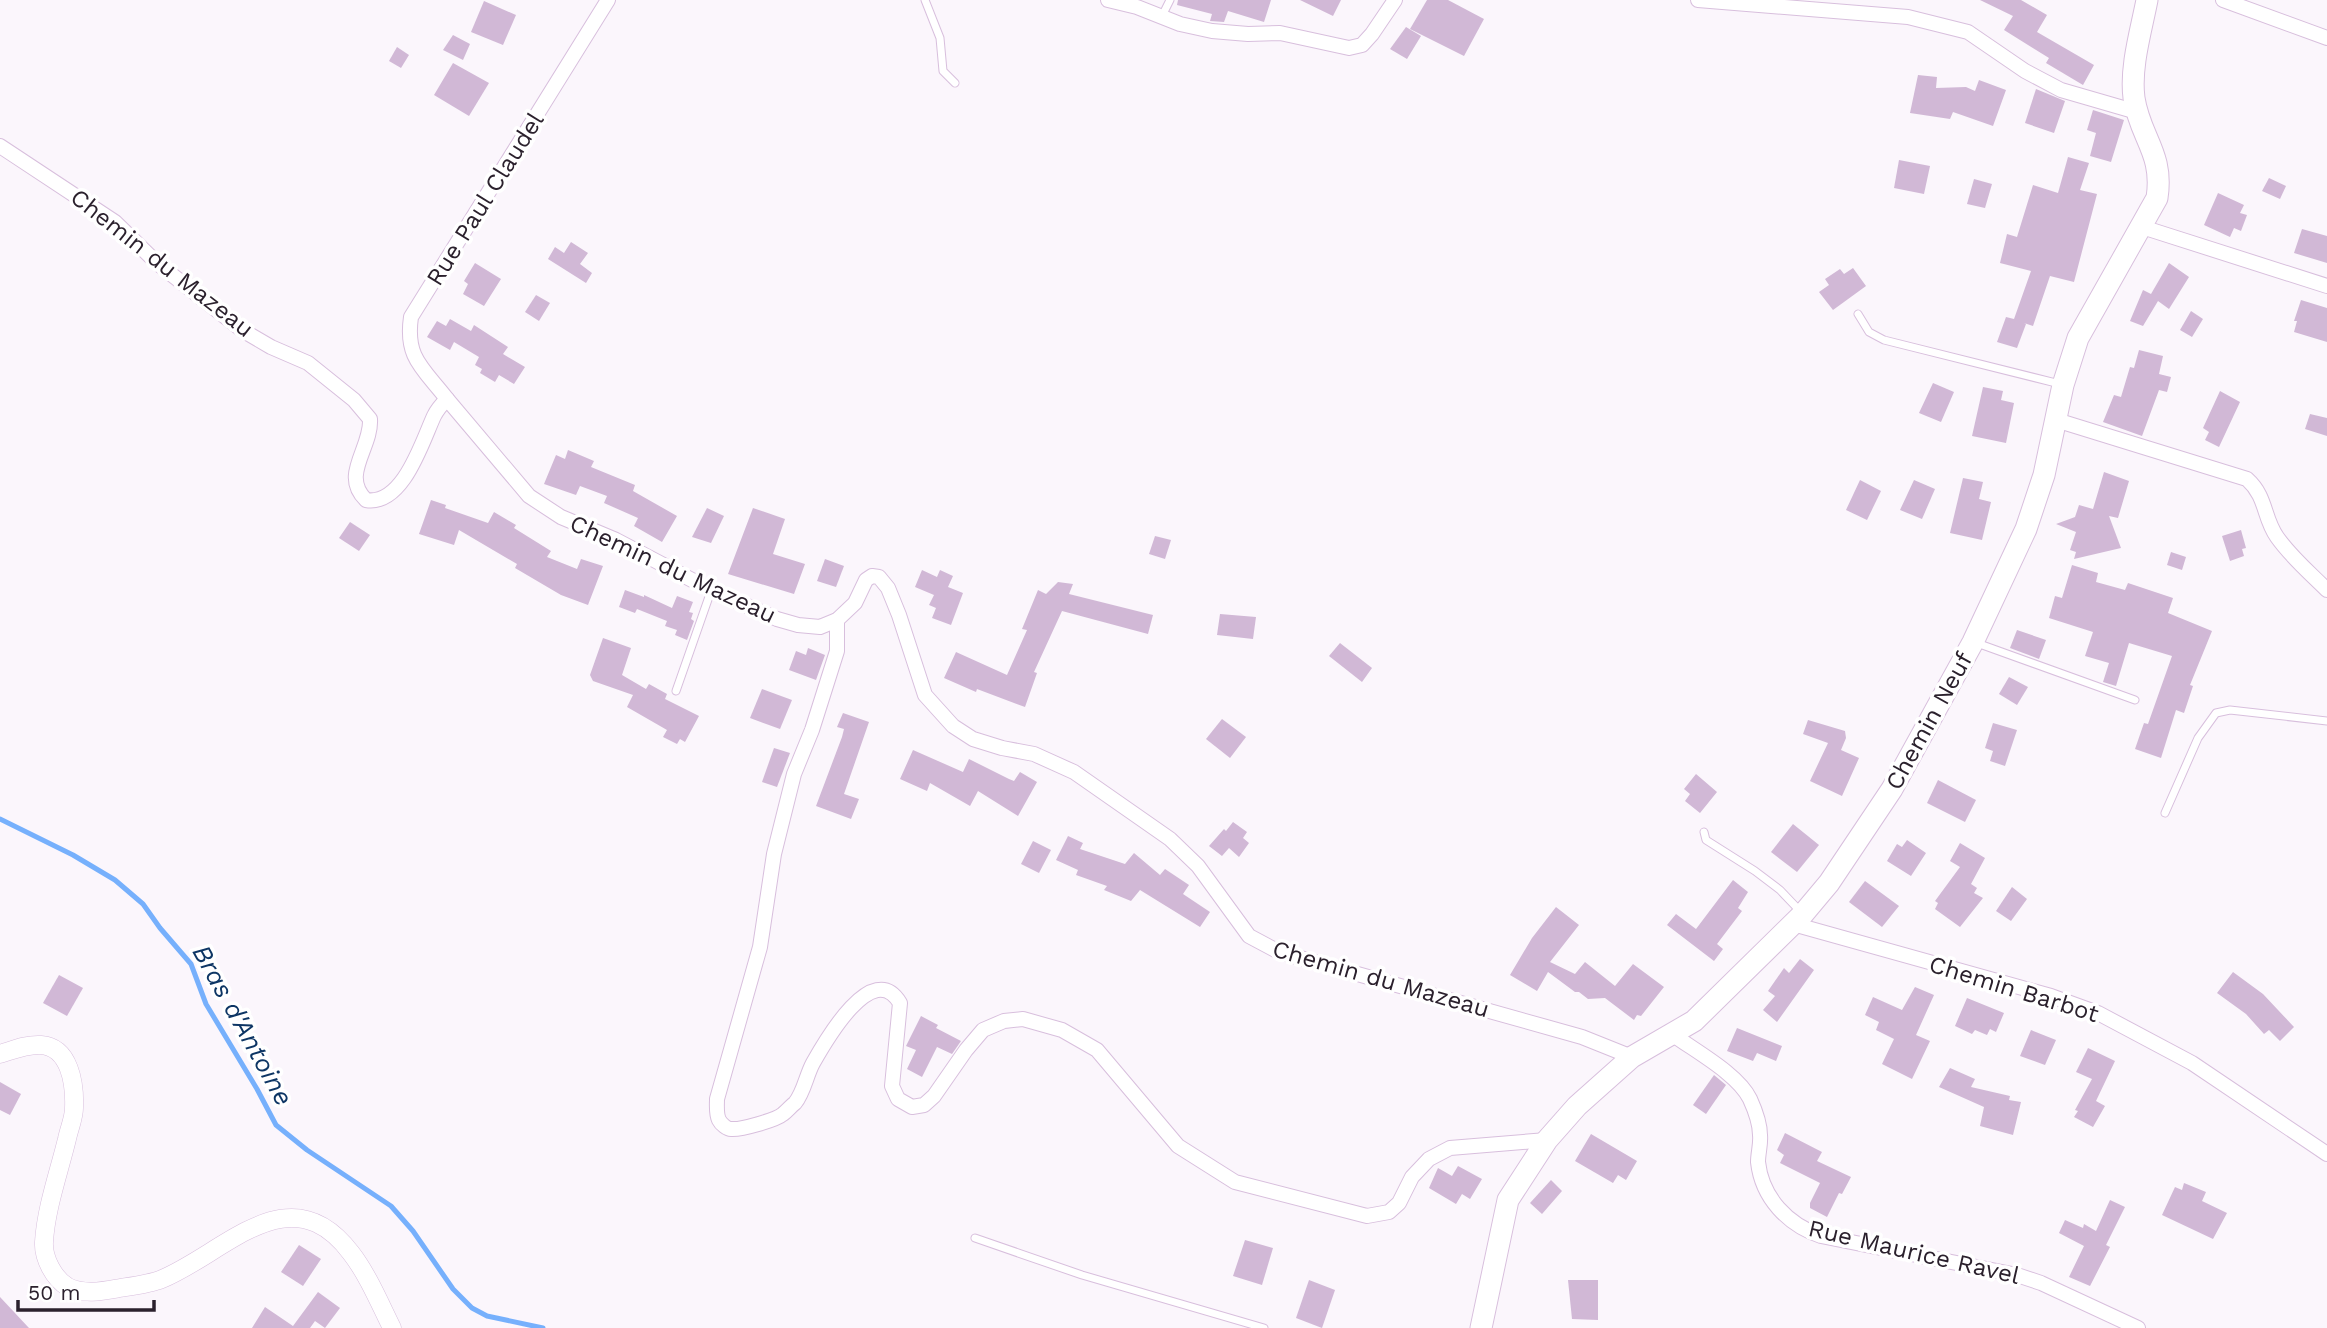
<svg xmlns="http://www.w3.org/2000/svg" width="2327" height="1328" font-family="'Work Sans',sans-serif">
<style>
.lines{fill:none;stroke-linecap:round;stroke-linejoin:round}
.stream{stroke:#76b0fc;stroke-width:5}
.building{fill:#d1b8d6}
.service-casing{stroke:#d8bfdd;stroke-width:9}
.minor-casing{stroke:#d8bfdd;stroke-width:16}
.tertiary-casing{stroke:#d8bfdd;stroke-width:19}
.secondary-casing{stroke:#d8bfdd;stroke-width:23}
.service{stroke:#fff;stroke-width:7}
.minor{stroke:#fff;stroke-width:14}
.tertiary{stroke:#fff;stroke-width:18}
.secondary{stroke:#fff;stroke-width:21}
.labels{text-anchor:middle;stroke-width:7;stroke-linejoin:round;paint-order:stroke}
.street-label{font-size:24px;fill:#2b212d;stroke:#fff}
.water-label{font-size:26px;font-style:italic;fill:#0d3564;stroke:#fff}
</style>
<rect width="100%" height="100%" fill="#fbf6fc"/>
<g class="lines">
<!-- stream -->
<path class="stream" d="M0,819L73,855L115,880L143,904L160,928L191,964L206,1004L257,1089L276,1125L307,1150L391,1206L413,1231L453,1289L472,1308L487,1316L543,1328"/>
</g>
<!-- building -->
<g class="building">
<path d="M1178,0H1271L1264,22L1228,11L1224,22L1210,21L1212,14L1177,5Z"/>
<path d="M1300,0H1341L1333,16Z"/>
<path d="M1427,0H1448L1484,19L1464,56L1410,29Z"/>
<path d="M1980,0H2021L2047,15L2037,32L2094,65L2083,85L2046,63L2049,58L2004,30L2013,16Z"/>
<path d="M484,1L516,15L503,45L471,32Z"/>
<path d="M1406,27L1421,36L1407,59L1390,49Z"/>
<path d="M453,35L470,44L463,60L443,50Z"/>
<path d="M397,47L409,55L401,68L389,61Z"/>
<path d="M453,63L489,83L469,116L434,95Z"/>
<path d="M1918,75L1937,77L1936,88L1966,87L1975,91L1979,80L2006,90L1993,126L1953,112L1950,119L1910,113Z"/>
<path d="M2036,89L2065,101L2054,133L2025,123Z"/>
<path d="M2093,110L2124,120L2111,162L2090,156L2096,133L2087,130Z"/>
<path d="M2068,157L2089,163L2080,190L2097,194L2074,282L2050,276L2033,326L2024,323L2026,324L2017,348L1997,342L2006,317L2014,319L2031,271L2000,263L2007,234L2017,237L2033,185L2058,193Z"/>
<path d="M1899,160L1930,166L1924,194L1894,188Z"/>
<path d="M2269,178L2286,186L2280,199L2262,191Z"/>
<path d="M1974,179L1992,184L1985,208L1967,204Z"/>
<path d="M2218,193L2244,205L2240,213L2247,215L2241,231L2234,228L2230,237L2204,225Z"/>
<path d="M2302,229L2327,236V263L2294,253Z"/>
<path d="M571,242L588,253L580,264L592,273L586,283L548,259L555,247L564,253Z"/>
<path d="M475,263L501,279L484,306L463,294L468,284L464,281Z"/>
<path d="M2169,263L2189,277L2169,309L2158,301L2143,326L2130,321L2143,290L2151,294Z"/>
<path d="M1853,268L1866,286L1833,310L1819,292L1829,285L1825,279L1840,269L1844,274Z"/>
<path d="M536,295L550,303L539,321L525,312Z"/>
<path d="M2301,300L2327,308V342L2294,332L2297,321H2294Z"/>
<path d="M2191,311L2203,319L2192,337L2180,330Z"/>
<path d="M450,319L471,331L474,325L508,347L503,354L525,367L514,384L499,375L495,382L480,373L482,369L475,365L479,357L454,342L450,350L427,337L437,321L446,326Z"/>
<path d="M2139,350L2163,356L2159,374L2171,377L2167,392L2159,390L2142,436L2103,422L2114,395L2121,397L2130,367L2134,368Z"/>
<path d="M1933,383L1954,392L1941,422L1919,413Z"/>
<path d="M1983,387L2003,391L2001,400L2014,403L2006,443L1972,436Z"/>
<path d="M2220,391L2240,402L2219,447L2205,440L2209,432L2203,428Z"/>
<path d="M2310,414L2327,418V436L2305,429Z"/>
<path d="M568,450L594,461L591,467L635,485L633,491L677,516L662,542L634,526L638,518L604,503L607,496L580,486L576,495L544,484L556,455L565,459Z"/>
<path d="M2104,472L2129,481L2118,518L2109,516L2121,548L2074,559L2076,552L2070,550L2076,532L2056,524L2075,517L2079,505L2093,509Z"/>
<path d="M1963,478L1983,482L1979,499L1991,502L1982,540L1950,533Z"/>
<path d="M1860,480L1881,491L1867,520L1846,510Z"/>
<path d="M1914,480L1935,489L1922,519L1900,510Z"/>
<path d="M431,500L446,505L445,508L488,523L494,512L516,525L514,528L551,551L547,557L577,569L581,559L603,566L588,605L561,595L515,568L517,564L459,530L454,545L419,534Z"/>
<path d="M707,508L724,516L711,543L692,537Z"/>
<path d="M753,508L785,519L773,554L805,564L794,594L728,574Z"/>
<path d="M350,522L370,535L359,551L339,538Z"/>
<path d="M2241,530L2246,548L2242,549L2244,556L2230,561L2222,536Z"/>
<path d="M1155,536L1171,540L1165,559L1149,554Z"/>
<path d="M2171,552L2186,557L2182,570L2167,565Z"/>
<path d="M825,559L844,566L836,587L817,581Z"/>
<path d="M2072,565L2098,573L2096,582L2125,590L2128,583L2173,598L2168,613L2212,631L2190,685L2193,686L2184,713L2176,710L2161,758L2135,749L2144,723L2148,724L2172,656L2129,643L2116,686L2103,682L2109,663L2085,656L2093,632L2049,618L2055,596L2062,598Z"/>
<path d="M922,570L937,577L940,570L953,576L948,587L963,593L951,625L932,618L936,608L929,605L934,595L915,587Z"/>
<path d="M1058,582L1073,584L1069,594L1153,615L1148,634L1062,611L1034,672L1037,673L1025,707L977,689L976,692L944,678L956,652L1007,675L1027,630L1022,629L1038,590L1046,594Z"/>
<path d="M625,590L644,597V595L672,608L677,596L693,602L689,612L693,613L691,619L694,621L687,640L675,635L677,630L665,626L667,621L637,609L635,613L619,607Z"/>
<path d="M1220,614L1256,617L1253,639L1217,635Z"/>
<path d="M2017,630L2046,640L2039,659L2010,648Z"/>
<path d="M603,638L631,648L622,675L646,689L649,684L667,694L665,699L699,716L685,742L680,739L677,744L663,737L667,730L627,707L633,695L593,681L590,675Z"/>
<path d="M1340,643L1372,668L1362,682L1329,656Z"/>
<path d="M808,648L825,655L816,680L789,670L796,651L806,655Z"/>
<path d="M2009,677L2028,687L2017,705L1999,694Z"/>
<path d="M762,689L792,700L780,729L750,718Z"/>
<path d="M843,713L869,722L844,794L859,799L851,819L816,806L842,737L844,729L837,727Z"/>
<path d="M1222,719L1246,737L1230,758L1206,739Z"/>
<path d="M1808,720L1845,731L1846,738L1841,750L1859,758L1842,796L1810,781L1828,743L1803,734Z"/>
<path d="M1993,723L2017,730L2005,766L1990,761L1993,751L1985,748Z"/>
<path d="M774,748L790,753L777,787L762,782Z"/>
<path d="M913,750L963,772L969,759L1009,779L1014,781L1020,772L1037,782L1018,816L978,791L970,806L930,783L927,791L900,779Z"/>
<path d="M1696,774L1717,792L1700,813L1685,801L1690,794L1684,789Z"/>
<path d="M1938,780L1976,800L1965,822L1927,803Z"/>
<path d="M1233,822L1247,832L1243,838L1249,843L1239,857L1229,848L1222,856L1209,846L1224,829L1226,831Z"/>
<path d="M1793,824L1819,845L1797,872L1771,852Z"/>
<path d="M1068,836L1083,843L1080,849L1125,864L1134,853L1160,875L1165,869L1189,885L1183,894L1210,912L1200,927L1140,890L1131,901L1104,890L1107,886L1076,875L1078,870L1056,860Z"/>
<path d="M1907,840L1926,853L1911,876L1887,861L1897,844L1902,847Z"/>
<path d="M1033,841L1051,850L1039,873L1021,864Z"/>
<path d="M1960,843L1985,858L1971,884L1977,888L1974,893L1983,898L1960,927L1935,909L1938,903L1935,901L1960,867L1950,861Z"/>
<path d="M1733,880L1748,892L1738,908L1742,911L1717,944L1723,949L1714,961L1667,925L1676,914L1696,929Z"/>
<path d="M1865,881L1899,906L1882,927L1849,902Z"/>
<path d="M2012,887L2027,899L2011,921L1996,911Z"/>
<path d="M1556,907L1579,925L1550,962L1575,974L1585,962L1615,986L1633,964L1664,987L1641,1016L1637,1015L1634,1020L1605,998L1588,999L1579,992H1575L1548,972L1537,991L1510,975L1532,938Z"/>
<path d="M1800,959L1814,970L1777,1022L1763,1010L1775,996L1768,991L1784,968L1789,973Z"/>
<path d="M2233,972L2263,994L2294,1027L2280,1041L2269,1030L2264,1034L2246,1014L2217,993Z"/>
<path d="M59,975L83,988L67,1016L43,1003Z"/>
<path d="M1915,987L1934,995L1916,1035L1930,1041L1912,1079L1882,1064L1894,1039L1876,1030L1879,1022L1865,1015L1873,997L1902,1010Z"/>
<path d="M1967,998L2004,1013L1996,1032L1990,1029L1987,1035L1975,1030L1972,1034L1955,1026Z"/>
<path d="M921,1016L938,1025L936,1028L961,1041L952,1054L937,1047L922,1077L907,1069L916,1050L906,1046Z"/>
<path d="M1737,1028L1782,1046L1776,1061L1757,1053L1753,1061L1727,1051Z"/>
<path d="M2031,1030L2056,1040L2045,1065L2020,1056Z"/>
<path d="M2088,1048L2115,1061L2096,1101L2105,1106L2093,1127L2074,1117L2078,1111L2075,1110L2092,1079L2076,1072Z"/>
<path d="M1950,1068L1975,1079L1971,1087L2010,1096L2009,1100L2021,1102L2013,1135L1980,1126L1984,1107L1939,1087Z"/>
<path d="M1714,1075L1726,1085L1706,1114L1693,1105Z"/>
<path d="M0,1082L21,1094L10,1115L0,1110Z"/>
<path d="M1785,1133L1822,1152L1817,1161L1851,1177L1842,1194L1839,1193L1827,1217L1810,1208V1203L1820,1183L1780,1163L1784,1155L1777,1150Z"/>
<path d="M1591,1134L1637,1161L1626,1180L1618,1175L1613,1183L1575,1161Z"/>
<path d="M1458,1166L1482,1179L1470,1199L1462,1194L1456,1204L1429,1188L1438,1168L1452,1176Z"/>
<path d="M1551,1180L1562,1191L1542,1214L1530,1203Z"/>
<path d="M2184,1183L2206,1192L2202,1201L2227,1213L2213,1239L2162,1215L2175,1187L2182,1190Z"/>
<path d="M2110,1200L2125,1207L2106,1245L2110,1247L2090,1286L2069,1277L2084,1246L2059,1233L2065,1220L2083,1228L2084,1224L2096,1231Z"/>
<path d="M1245,1240L1273,1248L1262,1285L1233,1276Z"/>
<path d="M299,1245L321,1259L303,1286L281,1272Z"/>
<path d="M1309,1280L1335,1290L1322,1328L1296,1318Z"/>
<path d="M1568,1280H1598V1320L1572,1319Z"/>
<path d="M318,1292L340,1308L325,1328L315,1321L310,1328H252L265,1307L293,1326Z"/>
<path d="M0,1297L29,1328H0Z"/>
</g>
<g class="lines">
<defs>
<g id="service">
<path d="M925,0L940,38L943,71L955,83"/>
<path d="M1162,16L1170,0"/>
<path d="M1858,314L1869,332L1884,340L2060,384"/>
<path d="M1974,642L2135,700"/>
<path d="M676,691L711,591"/>
<path d="M2165,813L2198,738L2216,713L2230,710L2327,721"/>
<path d="M1704,832L1706,840L1755,871L1780,890L1800,911"/>
<path d="M975,1238L1082,1275L1264,1328"/>
</g>
<g id="minor">
<path d="M1108,0L1137,7L1180,24L1212,31L1248,34L1280,33L1349,48L1362,45L1372,34L1395,0"/>
<path d="M1698,0L1908,17L1968,32L2025,71L2061,90L2137,112"/>
<path d="M2223,0L2327,38"/>
<path d="M0,146L115,222L157,263L242,330L271,347L308,363L354,400L370,419C372,448 340,475 366,500C403,506 422,442 434,416C437,410 442,404 447,399L529,496L561,517L616,540L711,590L777,619L798,625L820,627L837,620L855,603L866,580L872,576L879,577L888,588L899,615L925,695L953,726L973,739L1002,748L1034,754L1074,772L1170,839L1198,866L1249,936L1279,952L1582,1037L1632,1057"/>
<path d="M2142,227L2327,286"/>
<path d="M447,399C423,368 405,358 411,317L608,0"/>
<path d="M2056,420L2247,479C2267,497 2263,517 2277,537C2291,557 2310,573 2327,590"/>
<path d="M837,620V651L812,730L794,774L774,854L760,947L717,1099C717,1105 716,1114 719,1120C721,1124 727,1129 731,1129C741,1130 776,1120 783,1114C787,1111 791,1106 795,1103C804,1092 806,1076 813,1063C826,1040 873,958 900,1003L892,1086L898,1099L912,1107L924,1105L934,1096L966,1050L983,1030L1004,1021L1023,1019L1062,1030L1097,1050L1178,1146L1235,1182L1367,1216L1389,1212L1399,1203L1412,1177L1429,1159L1450,1148L1547,1140"/>
<path d="M1793,924L2051,996L2098,1013L2192,1063L2327,1154"/>
<path d="M1672,1034C1695,1051 1738,1074 1750,1099C1755,1110 1760,1123 1760,1135C1761,1144 1758,1153 1758,1162C1762,1198 1788,1225 1821,1236L2017,1275L2041,1283L2138,1328"/>
</g>
<path id="tertiary" d="M0,1054C13,1050 27,1044 41,1045C70,1047 75,1084 74,1108C74,1118 69,1129 67,1139C59,1172 46,1208 44,1242C43,1258 54,1279 68,1287C85,1295 103,1291 120,1288C133,1286 150,1284 162,1279C225,1253 290,1172 351,1253C368,1275 380,1304 392,1328"/>
<path id="secondary" d="M1481,1328L1508,1200L1547,1140L1577,1106L1632,1057L1694,1021L1803,914L1829,883L1892,789L1973,642L2026,529L2044,475L2063,385L2078,338L2157,198C2164,153 2140,138 2134,98C2130,67 2141,31 2147,0"/>
</defs>
<!-- service casing -->
<use href="#service" class="service-casing"/>
<!-- minor casing -->
<use href="#minor" class="minor-casing"/>
<!-- tertiary casing -->
<use href="#tertiary" class="tertiary-casing"/>
<!-- secondary casing -->
<use href="#secondary" class="secondary-casing"/>
<!-- service -->
<use href="#service" class="service"/>
<!-- minor -->
<use href="#minor" class="minor"/>
<!-- tertiary -->
<use href="#tertiary" class="tertiary"/>
<!-- secondary -->
<use href="#secondary" class="secondary"/>
</g>
<g class="labels">
<!-- street labels -->
<g class="street-label">
<text transform="translate(485 199) rotate(-58)" y="8">Rue Paul Claudel</text>
<text transform="translate(162 263) rotate(38)" y="8">Chemin du Mazeau</text>
<text transform="translate(673 569) rotate(25)" y="8">Chemin du Mazeau</text>
<text transform="translate(1929 721) rotate(-61)" y="8">Chemin Neuf</text>
<text transform="translate(1381 979) rotate(16)" y="8">Chemin du Mazeau</text>
<text transform="translate(2014 989) rotate(17)" y="8">Chemin Barbot</text>
<text transform="translate(1914 1252) rotate(13)" y="8">Rue Maurice Ravel</text>
</g>
<!-- water labels -->
<g class="water-label">
<text transform="translate(243 1025) rotate(61)" y="9">Bras d'Antoine</text>
</g>
</g>
<!-- scale -->
<path d="M18 1300v10h136v-10" fill="none" stroke="#2b212d" stroke-width="3.5"/>
<text x="28" y="1300" font-size="21" fill="#2b212d" stroke="#ffffff" stroke-width="5" paint-order="stroke">50 m</text>
</svg>
